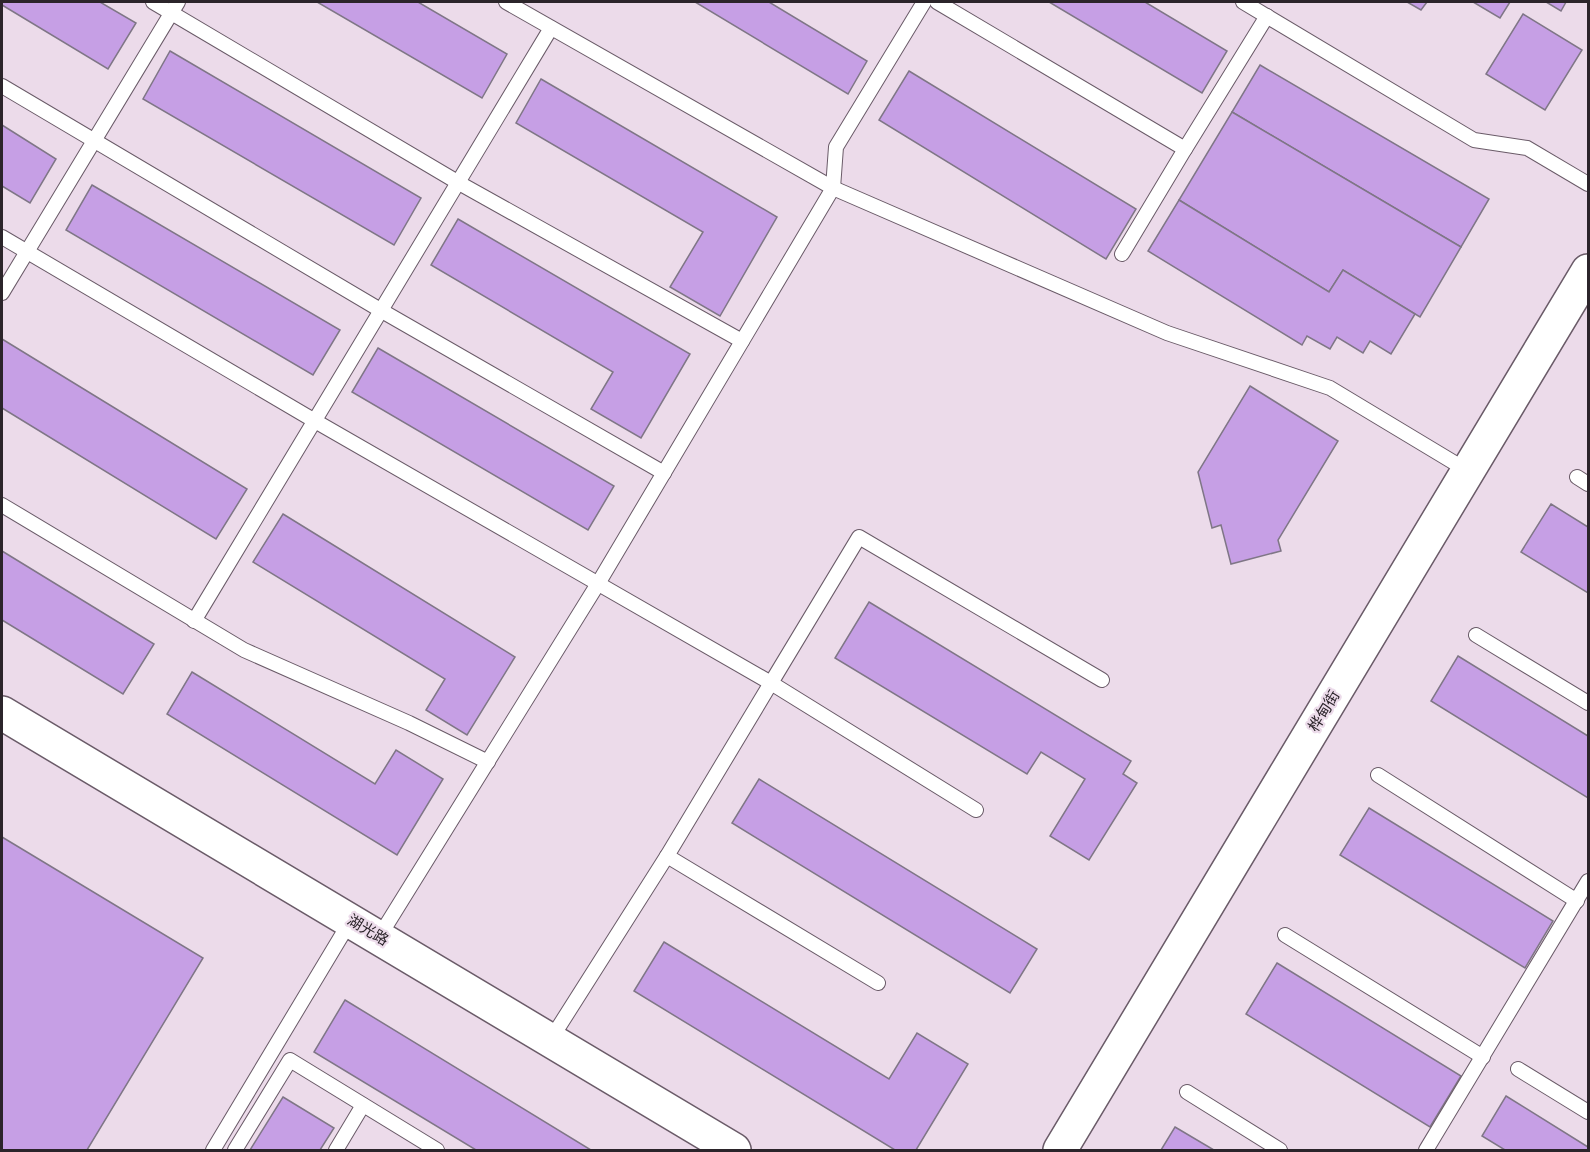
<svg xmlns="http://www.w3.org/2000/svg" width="1590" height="1152" font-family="'DM Sans','Noto Sans SC',sans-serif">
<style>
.building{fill:#c69fe5;stroke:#7f7686;stroke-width:1.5}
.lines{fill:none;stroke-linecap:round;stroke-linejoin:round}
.service-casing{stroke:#6a5b68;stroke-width:16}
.tertiary-casing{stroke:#6a5b68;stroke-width:36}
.service{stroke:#fff;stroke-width:14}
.tertiary{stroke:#fff;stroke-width:33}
.labels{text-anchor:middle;stroke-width:4.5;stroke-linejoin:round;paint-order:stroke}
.street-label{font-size:15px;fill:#2b242a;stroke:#ecdbea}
</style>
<rect width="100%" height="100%" fill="#ecdbea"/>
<!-- building -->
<g class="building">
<path d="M2,2H100L136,23L108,69L2,5Z"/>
<path d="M317,2H418L507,54L482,98Z"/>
<path d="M695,2H769L867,61L848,94Z"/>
<path d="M1049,2H1145L1227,51L1202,93Z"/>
<path d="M1407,2H1427L1421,10Z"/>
<path d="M1473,2H1510L1500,18Z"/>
<path d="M1546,2H1566L1561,11Z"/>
<path d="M1523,14L1582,50L1545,110L1486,74Z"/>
<path d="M170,51L421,198L394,245L143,99Z"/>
<path d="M1260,65L1489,199L1461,247L1232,112Z"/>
<path d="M909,71L1136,209L1106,259L879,120Z"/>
<path d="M541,79L777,217L720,316L670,287L703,232L516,123Z"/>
<path d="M1232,112L1461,247L1420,317L1343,270L1329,292L1179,200Z"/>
<path d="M2,125L56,159L30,203L2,186Z"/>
<path d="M92,185L340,330L313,375L66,230Z"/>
<path d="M1179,200L1329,292L1343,270L1415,314L1391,354L1370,341L1363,353L1337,337L1330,349L1307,336L1302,345L1148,251Z"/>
<path d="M458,219L690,354L641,438L591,409L613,372L431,265Z"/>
<path d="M2,339L247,489L216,539L2,408Z"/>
<path d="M378,348L614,486L588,530L352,392Z"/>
<path d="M1250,386L1338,441L1278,540L1281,551L1231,564L1221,525L1212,528L1198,472Z"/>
<path d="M1551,504L1588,527V593L1521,552Z"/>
<path d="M283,514L515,657L467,735L426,710L445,679L253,562Z"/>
<path d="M2,551L154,644L123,694L2,620Z"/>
<path d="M869,602L1131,761L1123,774L1137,783L1089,860L1050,836L1085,779L1041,752L1027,774L835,658Z"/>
<path d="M1458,656L1588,736V798L1431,701Z"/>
<path d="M192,672L375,784L396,750L443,779L397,855L167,714Z"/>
<path d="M759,779L1037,949L1010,993L732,823Z"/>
<path d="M1369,808L1553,921L1525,968L1340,855Z"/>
<path d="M2,837L203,958L87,1150H2Z"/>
<path d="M664,942L889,1079L917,1033L968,1064L916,1150H895L634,991Z"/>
<path d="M1277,963L1461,1076L1430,1127L1246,1014Z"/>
<path d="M345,1000L591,1150H476L314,1052Z"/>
<path d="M1506,1096L1588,1147V1150H1505L1482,1136Z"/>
<path d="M283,1097L334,1128L320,1150H250Z"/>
<path d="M1175,1127L1214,1150H1161Z"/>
</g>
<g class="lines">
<defs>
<g id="service">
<path d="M153,2L459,183L742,341"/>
<path d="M506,2L833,188L1167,333L1330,388L1468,471"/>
<path d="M937,2L1185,149L1122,254"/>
<path d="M1243,2L1474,140L1527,148L1588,184"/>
<path d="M2,86L382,311L664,473"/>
<path d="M1185,149L1267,16"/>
<path d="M2,237L315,421L771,683L667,856L551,1039"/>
<path d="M2,293L178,2"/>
<path d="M1577,477L1588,484"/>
<path d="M2,505L244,650L409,723L488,762"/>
<path d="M194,621L551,28"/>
<path d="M1476,635L1588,703"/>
<path d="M1378,775L1577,901"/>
<path d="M976,810L771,683L859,537L1102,680"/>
<path d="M667,856L878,983"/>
<path d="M1285,935L1483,1057"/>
<path d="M379,937L599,582L833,188L836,147L924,2"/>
<path d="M1518,1069L1588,1112"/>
<path d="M1187,1092L1280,1150"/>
<path d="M213,1150L351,920"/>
<path d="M235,1150L290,1060L437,1150"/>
<path d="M336,1150L363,1105"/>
<path d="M1426,1150L1588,881"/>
</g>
<g id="tertiary">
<path d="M2,713L734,1150"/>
<path d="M1060,1150L1588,271"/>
</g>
</defs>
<!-- service casing -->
<use href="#service" class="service-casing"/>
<!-- tertiary casing -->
<use href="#tertiary" class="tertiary-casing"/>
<!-- service -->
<use href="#service" class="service"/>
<!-- tertiary -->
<use href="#tertiary" class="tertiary"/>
</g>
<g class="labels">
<!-- street labels -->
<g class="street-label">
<text transform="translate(1324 711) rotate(-59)" y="5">桦甸街</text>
<text transform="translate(368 930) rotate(31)" y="5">湖光路</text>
</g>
</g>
<!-- border -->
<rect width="1590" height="1152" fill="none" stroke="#2b242a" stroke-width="6"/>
</svg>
